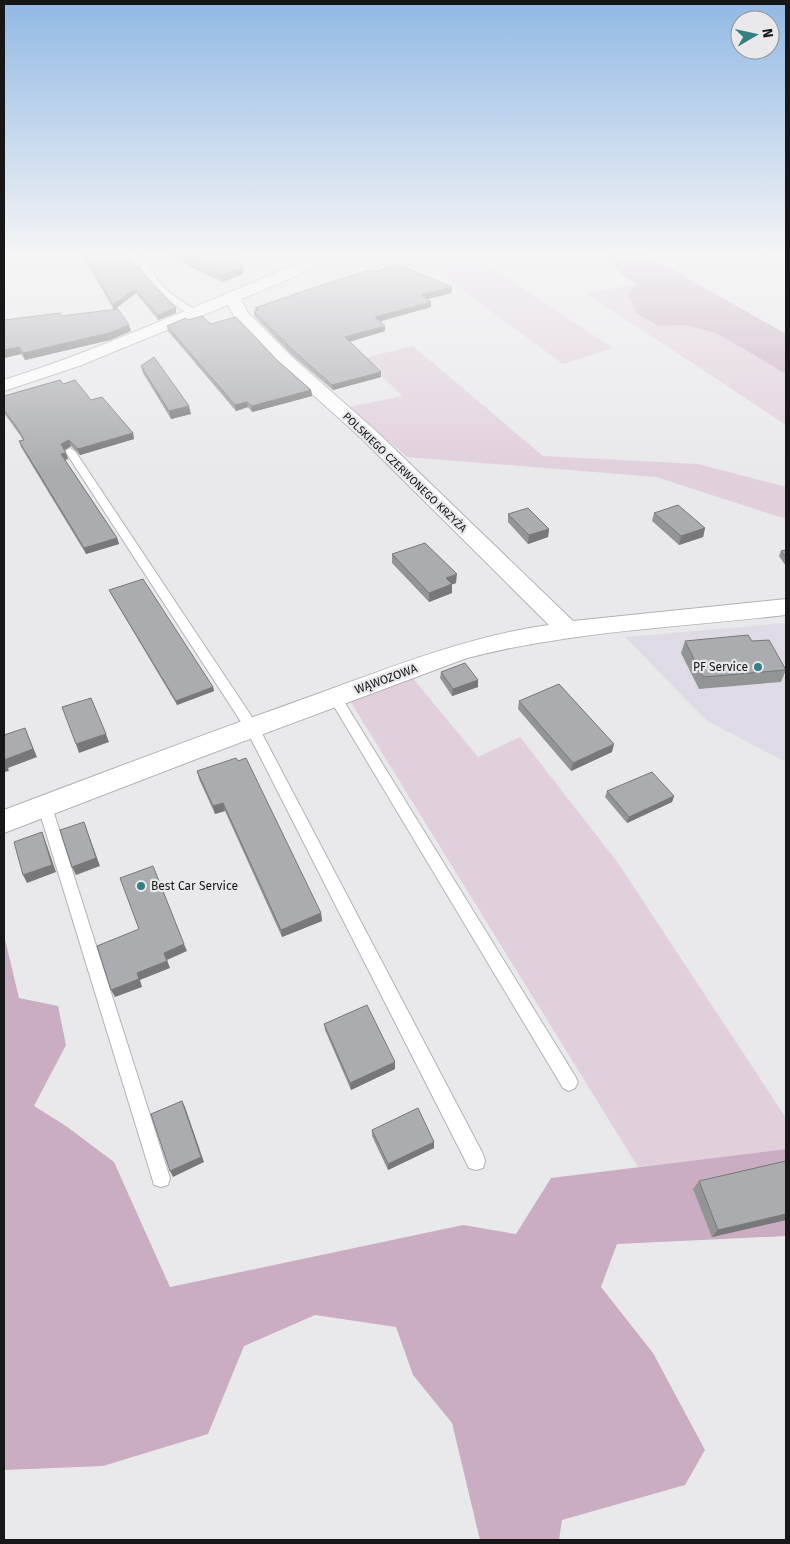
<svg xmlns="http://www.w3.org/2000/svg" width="790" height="1544" font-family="'Fira Sans',sans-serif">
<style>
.built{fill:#dedbe6}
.green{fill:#e1cfdc}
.forest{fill:#caadc2}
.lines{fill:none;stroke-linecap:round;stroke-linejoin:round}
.service-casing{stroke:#b2b1b5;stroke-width:2}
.minor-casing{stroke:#b2b1b5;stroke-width:2}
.service{fill:#fff;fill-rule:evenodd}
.minor{fill:#fff;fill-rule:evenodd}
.wall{fill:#939496}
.shaded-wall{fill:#78787a}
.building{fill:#abacaf;stroke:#78787a}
.poi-dot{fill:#367f83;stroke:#e9e9ec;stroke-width:2}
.labels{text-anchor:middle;stroke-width:4.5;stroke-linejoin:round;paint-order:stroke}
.far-street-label{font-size:11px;fill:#171618;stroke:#e9e9ec}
.poi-label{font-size:12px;fill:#171618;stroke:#e9e9ec;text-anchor:end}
.street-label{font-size:12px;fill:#171618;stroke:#e9e9ec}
</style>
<rect width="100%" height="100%" fill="#e9e9ec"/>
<!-- built -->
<path class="built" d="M786,623V762L707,721L625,637Z"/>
<!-- green -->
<g class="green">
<path d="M475,257L613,348L563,364L432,268Z"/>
<path d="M637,284L628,295L637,314L659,326L685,325L716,333L786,374V425L586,293Z"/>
<path d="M413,346L543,456L698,464L786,487V519L656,477L407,457L349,407L402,396L364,358Z"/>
<path d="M411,676L478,757L520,737L618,863L786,1118V1149L638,1167L350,701Z"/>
</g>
<!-- forest -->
<g class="forest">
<path d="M610,255H647L786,334V374L716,333L685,325L659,326L637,314L628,295L636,284L619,273Z"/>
<path d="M4,935L19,998L58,1006L66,1045L34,1106L66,1126L114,1162L170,1287L463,1225L516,1234L551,1178L786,1149V1236L617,1244L601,1287L653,1353L705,1450L685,1485L562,1520L559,1540H480L452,1423L413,1375L396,1327L315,1315L244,1346L208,1434L103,1466L4,1470Z"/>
</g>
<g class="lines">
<defs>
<g id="service">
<path d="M142,255H150C147,282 177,298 197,311V315C183,316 149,284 143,271C141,265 142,261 142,255Z"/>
<path d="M70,448L75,451L258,726L483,1154L485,1161L483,1168L476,1170L469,1168L247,731L65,451Z"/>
<path d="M335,693L340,695L575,1076L578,1082L575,1088L569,1091L563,1088L329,698L330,695Z"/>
<path d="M45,801L50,803L52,807L170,1178L168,1185L161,1187L154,1185L152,1178L38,807L40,803Z"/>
</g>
<path id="minor" d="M313,255H331C324,266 257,293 241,299L248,313L292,357L376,431L573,621L786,599V615C680,627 571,631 467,658L199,758L4,833V810C109,770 214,731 320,693C395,666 469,636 549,625L362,439L280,365L235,318L228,305L79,366L4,391V380C65,361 125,336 185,311C228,293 271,276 313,255Z"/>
</defs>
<!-- service casing -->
<use href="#service" class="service-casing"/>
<!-- minor casing -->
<use href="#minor" class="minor-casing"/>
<!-- service -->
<use href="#service" class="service"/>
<!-- minor -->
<use href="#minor" class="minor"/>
</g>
<!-- wall -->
<g class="wall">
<path d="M84,255H126L176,313L158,320L136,293L114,310L131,331L110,340L25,360L21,354L4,358V312L5,320L61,316L114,310L84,257Z"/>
<path d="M166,255H232L243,267V274L222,282Z"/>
<path d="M375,272L452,287L451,293L427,299L431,302V307L380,321L385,326V331L349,342L381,377L333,390L293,356L254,316V311L256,310L255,308Z"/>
<path d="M188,320L211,324L278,361L311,390L312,396L252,412L248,407L236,411L168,331L167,326Z"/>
<path d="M141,366L191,414L171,419L143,373Z"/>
<path d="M63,384L91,400L133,433L134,439L80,455L71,446L64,450L68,459L65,460L117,538L119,544L86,554L21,447L19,441L23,440L20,435L4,413V396Z"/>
<path d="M654,513L705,528L703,537L679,545L652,521Z"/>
<path d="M508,514L549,529L548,537L528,544L508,522Z"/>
<path d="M786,550V566L779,556L781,551Z"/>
<path d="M392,554L456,583L452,584V593L429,602L392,563Z"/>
<path d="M109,590L213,687L214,691L177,705L111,594Z"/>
<path d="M685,641L786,670L781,682L699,689L681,653Z"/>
<path d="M441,672L478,680V687L452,696L440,678Z"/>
<path d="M519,701L612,752L571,771L518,709Z"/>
<path d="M197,771L321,913L322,921L282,937L225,811L215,814L199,779Z"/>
<path d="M607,791L674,796L672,802L627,823L605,797Z"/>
<path d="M324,1024L395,1069L351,1090L325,1030Z"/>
<path d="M372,1130L434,1142V1148L388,1170L372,1136Z"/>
<path d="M786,1161V1220L712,1237L693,1189L699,1181Z"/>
</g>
<!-- shaded-wall -->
<g class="shaded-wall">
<path d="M243,267V274L222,282L221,275Z"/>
<path d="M452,287L451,293L421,301V295Z"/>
<path d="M135,289L136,293L114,310L113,305Z"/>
<path d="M431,302V307L375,323V317Z"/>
<path d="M176,308V313L158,320V315Z"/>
<path d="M129,325L131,331L110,340L25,360L23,353Z"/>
<path d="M385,326V331L345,343V337Z"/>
<path d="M19,347L21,354L4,358V350Z"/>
<path d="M381,372V377L333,390L332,385Z"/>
<path d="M311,390L312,396L252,412V406Z"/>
<path d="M247,402L248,407L236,411L235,405Z"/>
<path d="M189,406L191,414L171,419L169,411Z"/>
<path d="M133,433L134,439L80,455L78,449Z"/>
<path d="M69,440L71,446L63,451L61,444Z"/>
<path d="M66,453L68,459L63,460L61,454Z"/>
<path d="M705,528L703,537L679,545L681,536Z"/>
<path d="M549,529L548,537L528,544L529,535Z"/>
<path d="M117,538L119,544L86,554L84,548Z"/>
<path d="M457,574L456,583L446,587V578Z"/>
<path d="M452,584V593L429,602V593Z"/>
<path d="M478,680V687L452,696L453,689Z"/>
<path d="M213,687L214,691L177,705L176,701Z"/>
<path d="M25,728L37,757L8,768L9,771L4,772V760Z"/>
<path d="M106,734L109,742L79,753L76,744Z"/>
<path d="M614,744L612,752L571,771L573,763Z"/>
<path d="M674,796L672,802L627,823L629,817Z"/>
<path d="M223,803L225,811L215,814L213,806Z"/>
<path d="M84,822L100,866L76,875L72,867Z"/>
<path d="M42,832L45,840L56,872L27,883L23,875Z"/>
<path d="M321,913L322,921L282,937L281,930Z"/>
<path d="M184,944L187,951L167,960L170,968L140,980L142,987L115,997L111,990L137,973L164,953Z"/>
<path d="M395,1062V1069L351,1090L350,1083Z"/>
<path d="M182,1101L185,1107L204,1162L173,1177L170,1171Z"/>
<path d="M434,1142V1148L388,1170V1164Z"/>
<path d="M786,1214V1220L712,1237L718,1230Z"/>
</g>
<!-- building -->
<g class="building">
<path d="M84,255H126L176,308L158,315L135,289L113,305Z"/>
<path d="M179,255H232L243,267L221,275Z"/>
<path d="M396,264L452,287L421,295L431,302L375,317L385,326L345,337L381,372L332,385L293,350L254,311L258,310L255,308L316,287L369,270L375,272Z"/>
<path d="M118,309L129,325L109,333L23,353L19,347L4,350V316V320L60,313L61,316Z"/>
<path d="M202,316L211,324L236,317L278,361L311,390L252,406L247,402L235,405L167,326L186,318L188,320Z"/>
<path d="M154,357L189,406L169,411L141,366Z"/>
<path d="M60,380L63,384L75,380L91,400L102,397L133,433L78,449L69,440L61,444L66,453L61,454L117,538L84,548L19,441L24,440L18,429L4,410V396Z"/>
<path d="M678,505L705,528L681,536L654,513Z"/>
<path d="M528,508L549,529L529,535L508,514Z"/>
<path d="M425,543L457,574L446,578L452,584L429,593L392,554Z"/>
<path d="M786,550V557L781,551Z"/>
<path d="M143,579L213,687L176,701L109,590Z"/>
<path d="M748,635L752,641L769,640L786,670L703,677L685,641Z"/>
<path d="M465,663L478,680L453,689L441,672Z"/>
<path d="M559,684L614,744L573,763L519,701Z"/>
<path d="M91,698L106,734L76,744L62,707Z"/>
<path d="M25,728L33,749L4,760L5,762L4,763V735Z"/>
<path d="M236,758L238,761L246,758L321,913L281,930L223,803L213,806L197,771Z"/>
<path d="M652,772L674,796L629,817L607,791Z"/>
<path d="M84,822L96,858L72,867L60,830Z"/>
<path d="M42,832L52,865L23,875L14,842Z"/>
<path d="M153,866L184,944L164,953L167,961L137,973L139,979L111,990L97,946L139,929L120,878Z"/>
<path d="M367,1005L395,1062L350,1083L324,1024Z"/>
<path d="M182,1101L201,1157L170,1171L151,1114Z"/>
<path d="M418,1108L434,1142L388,1164L372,1130Z"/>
<path d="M786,1161V1214L718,1230L699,1181Z"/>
</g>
<!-- sky -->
<linearGradient id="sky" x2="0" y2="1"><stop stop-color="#91b9e4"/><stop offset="0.54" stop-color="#f5f5f6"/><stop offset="1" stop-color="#f5f5f6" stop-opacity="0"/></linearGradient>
<rect width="790" height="471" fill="url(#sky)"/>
<!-- markers -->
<g class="poi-dot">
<circle cx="758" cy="667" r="5"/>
<circle cx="141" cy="886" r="5"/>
</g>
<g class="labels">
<!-- far-street labels -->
<g class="far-street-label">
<text transform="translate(405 472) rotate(44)" y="4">POLSKIEGO CZERWONEGO KRZYŻA</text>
</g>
<!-- poi labels -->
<g class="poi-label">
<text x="748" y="671">PF Service</text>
<text x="151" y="890" text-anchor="start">Best Car Service</text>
</g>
<!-- street labels -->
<g class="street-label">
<text transform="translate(386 679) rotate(-20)" y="4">WĄWOZOWA</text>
</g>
</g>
<!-- border -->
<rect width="790" height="1544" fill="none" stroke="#171618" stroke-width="10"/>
<!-- north arrow -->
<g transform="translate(755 35) rotate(81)"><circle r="24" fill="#e9e9ec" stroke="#959597"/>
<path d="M0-4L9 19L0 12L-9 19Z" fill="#367f83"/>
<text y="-8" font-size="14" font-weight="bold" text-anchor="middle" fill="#171618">N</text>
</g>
</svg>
